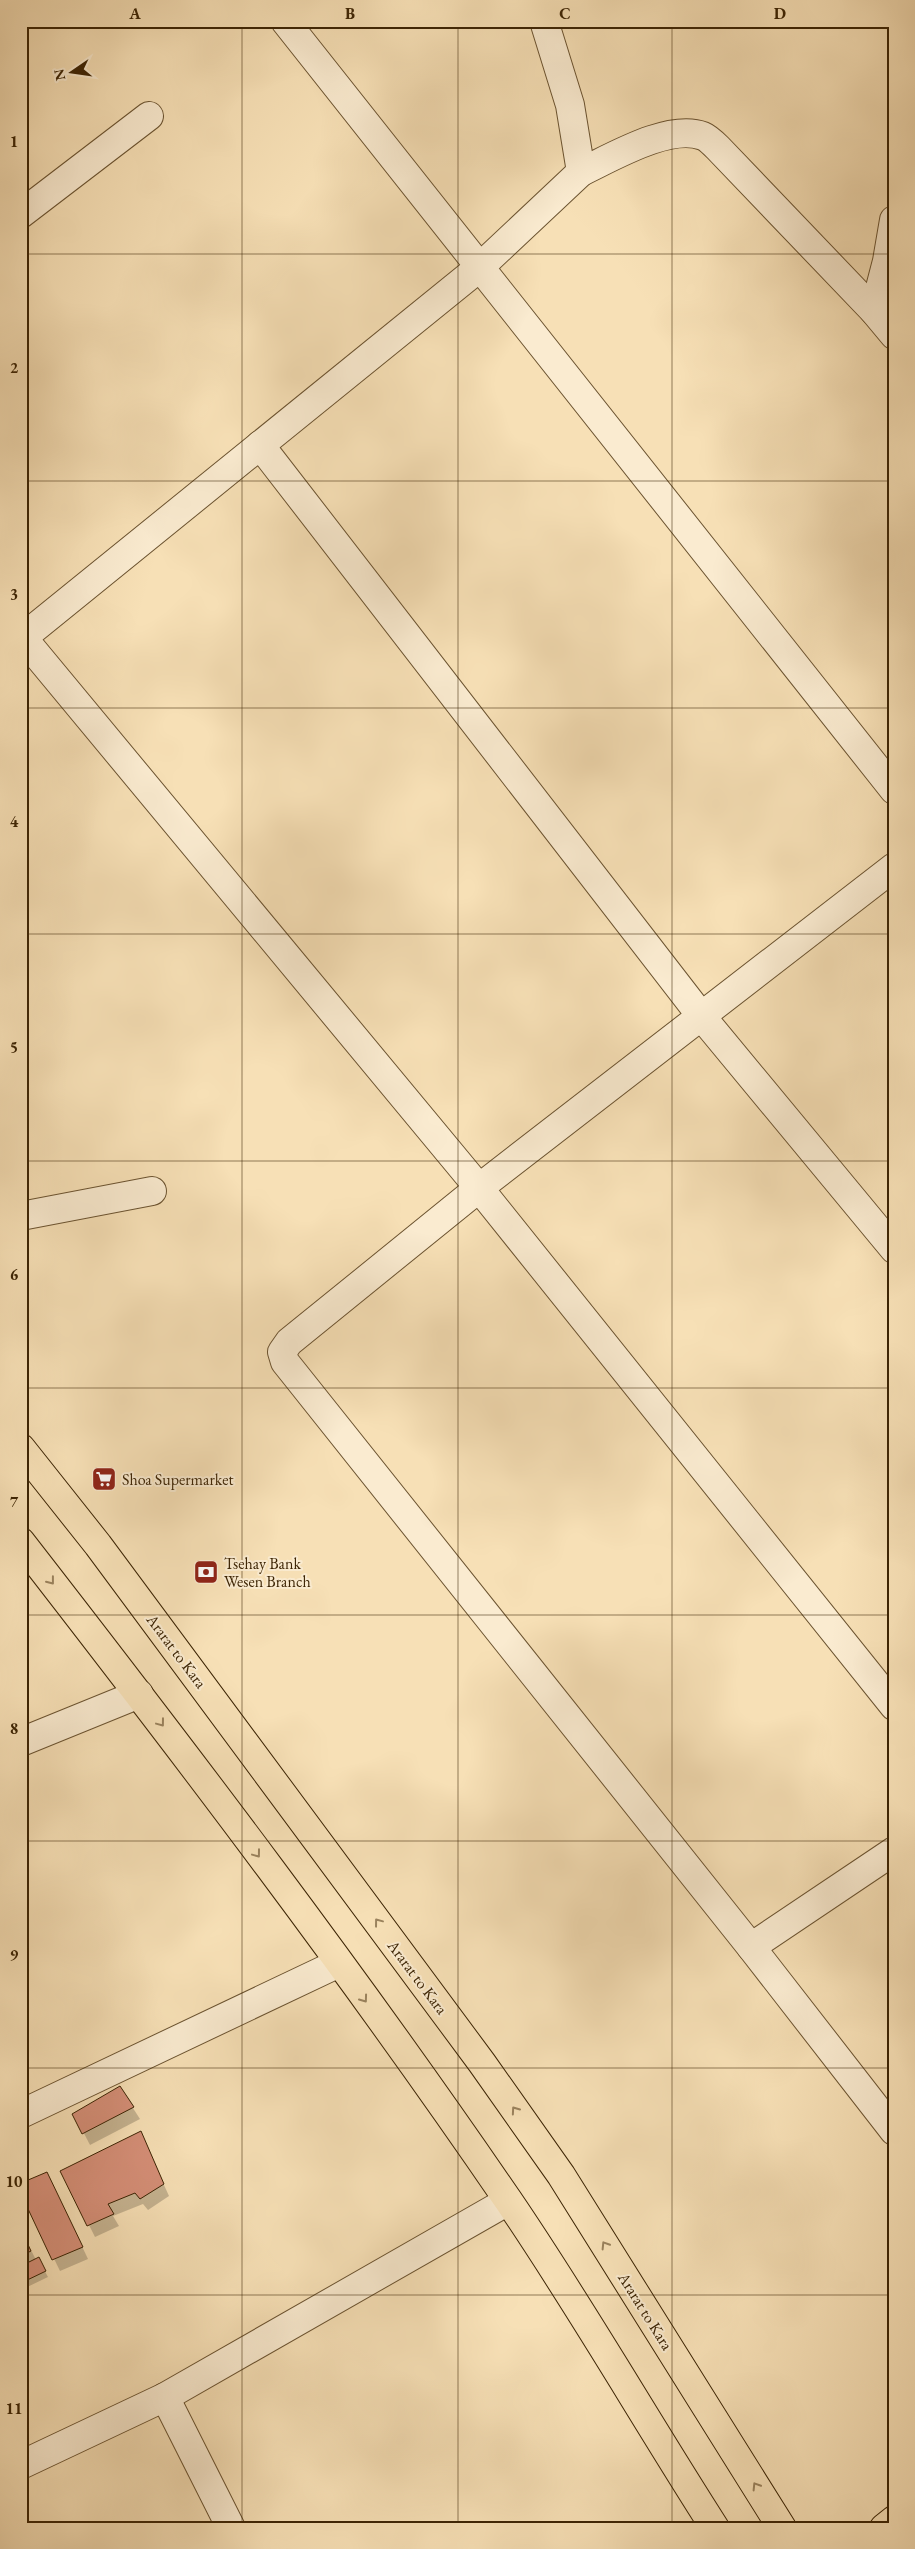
<svg xmlns="http://www.w3.org/2000/svg" width="915" height="2549" font-family="'EB Garamond',serif">
<style>
.shadow{fill:#0003}
.building{fill:#d58f78;stroke:#3c2404}
.lines{fill:none;stroke-linecap:round;stroke-linejoin:round}
.street-casing{stroke:#6b5330;stroke-width:30}
.primary-casing{stroke:#3c2404;stroke-width:30}
.street{stroke:#faebd0;stroke-width:28}
.primary{stroke:#f7e0b6;stroke-width:28}
.oneway{stroke:#9a825d}
.grid{fill:none;stroke:#3c2404;stroke-width:1;stroke-opacity:0.55}
.labels{text-anchor:middle;stroke-width:4;stroke-linejoin:round;paint-order:stroke}
.poi-label{font-size:16px;fill:#3c2404;stroke:#faebd0;text-anchor:start}
.street-label{font-size:16px;fill:#3c2404;stroke:#faebd0}
.neatline{fill:none;stroke:#3c2404;stroke-width:2}
.grid-label{font-size:16px;text-anchor:middle;font-weight:bold;fill:#3c2404}
</style>
<rect width="100%" height="100%" fill="#f7e0b6"/>
<filter id="stains"><feTurbulence type="fractalNoise" baseFrequency=".004" numOctaves="4"/><feColorMatrix values="0 0 0 0 .2 0 0 0 0 .09 0 0 0 0 .02 0 0 0 .5 -.17"/></filter>
<radialGradient id="worn" r=".72"><stop offset=".6" stop-color="#630" stop-opacity="0"/><stop offset="1" stop-color="#630" stop-opacity=".3"/></radialGradient>
<!-- shadow -->
<g class="shadow">
<path d="M120,2088L140,2119L90,2145L74,2114Z"/>
<path d="M140,2132L169,2196L148,2210L143,2204L113,2216L119,2226L95,2237L62,2171Z"/>
<path d="M53,2185L88,2259L60,2271L21,2191Z"/>
<path d="M21,2230L36,2260L41,2264L48,2277L21,2290Z"/>
</g>
<!-- building -->
<g class="building">
<path d="M120,2086L134,2107L82,2134L72,2114Z"/>
<path d="M141,2131L164,2184L140,2199L135,2193L108,2204L114,2214L87,2226L60,2171Z"/>
<path d="M47,2172L83,2247L52,2260L21,2194V2183Z"/>
<path d="M21,2230L31,2251L21,2256Z"/>
<path d="M39,2257L46,2271L21,2283V2266Z"/>
</g>
<g class="lines">
<defs>
<g id="street">
<path d="M285,21L894,790"/>
<path d="M544,21L570,105L581,172C611,158 669,123 703,136C708,138 714,144 718,148L874,311L894,335"/>
<path d="M21,214L149,116"/>
<path d="M874,311L887,261L894,220"/>
<path d="M260,445L702,1017L894,1249"/>
<path d="M23,638L479,1188L894,1706"/>
<path d="M21,639L480,267L581,172"/>
<path d="M894,867L479,1188L289,1342L282,1352L285,1362L293,1372L751,1947L894,2131"/>
<path d="M21,1216L152,1191"/>
<path d="M21,1742L139,1694"/>
<path d="M751,1947L894,1851"/>
<path d="M21,2114L339,1963"/>
<path d="M165,2397L231,2528"/>
<path d="M21,2465L165,2397L508,2201"/>
</g>
<g id="primary">
<path d="M21,1448L98,1545L482,2063L561,2175L782,2528"/>
<path d="M21,1542C188,1757 354,1975 508,2200C581,2307 645,2419 715,2528"/>
<path d="M884,2528L894,2520"/>
</g>
</defs>
<!-- street casing -->
<use href="#street" class="street-casing"/>
<!-- primary casing -->
<use href="#primary" class="primary-casing"/>
<!-- street -->
<use href="#street" class="street"/>
<!-- primary -->
<use href="#primary" class="primary"/>
</g>
<!-- one-way arrows -->
<defs><path id="oneway-chevron" d="M-2-3.5L2.5 0L-2 3.5" fill="none" stroke-width="1.6" stroke-linecap="round" stroke-linejoin="round" transform="scale(1.25)"/></defs>
<g class="oneway">
<use href="#oneway-chevron" transform="translate(51 1581) rotate(52)"/>
<use href="#oneway-chevron" transform="translate(161 1723) rotate(53)"/>
<use href="#oneway-chevron" transform="translate(257 1854) rotate(53)"/>
<use href="#oneway-chevron" transform="translate(378 1922) rotate(-127)"/>
<use href="#oneway-chevron" transform="translate(364 1999) rotate(54)"/>
<use href="#oneway-chevron" transform="translate(515 2110) rotate(-125)"/>
<use href="#oneway-chevron" transform="translate(605 2245) rotate(-122)"/>
<use href="#oneway-chevron" transform="translate(756 2486) rotate(-122)"/>
</g>
<!-- grid -->
<path class="grid" d="M242,21V2528M458,21V2528M672,21V2528M21,254H894M21,481H894M21,708H894M21,934H894M21,1161H894M21,1388H894M21,1615H894M21,1841H894M21,2068H894M21,2295H894"/>
<!-- icons -->
<defs>
<symbol id="supermarket-square" viewBox="-11 -11 22 22"><rect x="-9" y="-9" width="18" height="18" rx="4" fill="#8f2418" stroke="#faebd0"/><path d="M-6-5.5h2.5l.6 2H6L4.5 2H-2.5L-4.4-4H-6ZM-1.5 3.2a1.3 1.3 0 1 0 .1 0ZM3 3.2a1.3 1.3 0 1 0 .1 0Z" fill="#fff"/></symbol>
<symbol id="bank-square" viewBox="-11 -11 22 22"><rect x="-9" y="-9" width="18" height="18" rx="4" fill="#8f2418" stroke="#faebd0"/><path d="M-6-4H6V4H-6ZM0-2.3a2.3 2.3 0 1 0 0 4.6a2.3 2.3 0 1 0 0-4.6Z" fill="#fff"/></symbol>
</defs>
<g fill-rule="evenodd">
<use href="#supermarket-square" x="90" y="1465" width="28" height="28"/>
<use href="#bank-square" x="192" y="1558" width="28" height="28"/>
</g>
<g class="labels">
<!-- poi labels -->
<g class="poi-label">
<text x="122" y="1485">Shoa Supermarket</text>
<text x="224" y="1569">Tsehay Bank<tspan x="224" dy="18">Wesen Branch</tspan></text>
</g>
<!-- street labels -->
<g class="street-label">
<text transform="translate(177 1651) rotate(53)" y="6">Ararat to Kara</text>
<text transform="translate(418 1977) rotate(53)" y="6">Ararat to Kara</text>
<text transform="translate(646 2311) rotate(58)" y="6">Ararat to Kara</text>
</g>
</g>
<!-- margin -->
<rect width="915" height="2549" fill="none" stroke="#f7e0b6" stroke-width="55"/>
<!-- north arrow -->
<g transform="translate(72 72) rotate(257)" stroke="#faebd0" stroke-width="4" paint-order="stroke">
<path d="M0-4L9 19L0 12L-9 19Z" fill="#3c2404"/>
<text y="-8" font-size="14" font-weight="bold" text-anchor="middle" fill="#3c2404">N</text>
</g>
<rect x="28" y="28" width="860" height="2494" class="neatline"/>
<g class="grid-label">
<text x="135" y="19">A</text>
<text x="350" y="19">B</text>
<text x="565" y="19">C</text>
<text x="780" y="19">D</text>
<text x="14" y="147">1</text>
<text x="14" y="373">2</text>
<text x="14" y="600">3</text>
<text x="14" y="827">4</text>
<text x="14" y="1053">5</text>
<text x="14" y="1280">6</text>
<text x="14" y="1507">7</text>
<text x="14" y="1734">8</text>
<text x="14" y="1960">9</text>
<text x="14" y="2187">10</text>
<text x="14" y="2414">11</text>
</g>
<rect width="100%" height="100%" filter="url(#stains)"/>
<rect width="100%" height="100%" fill="url(#worn)"/>
</svg>
